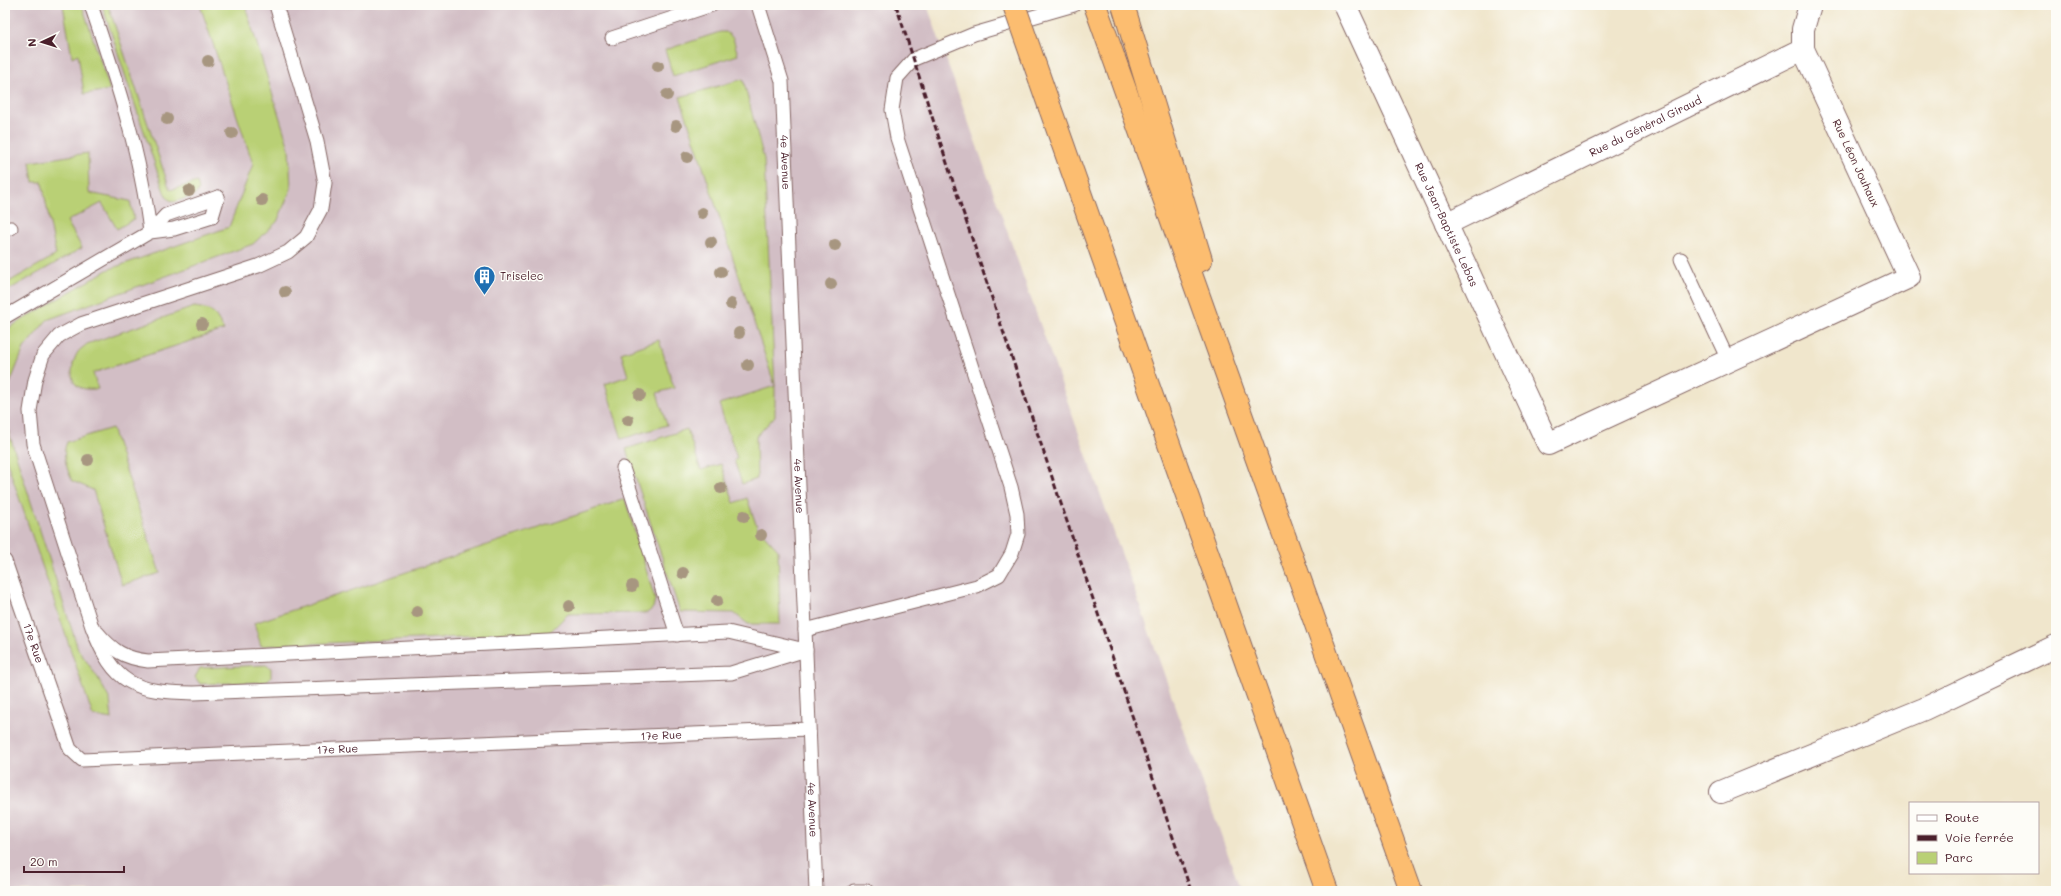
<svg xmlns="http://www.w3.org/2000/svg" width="2061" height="896" font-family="Mali,sans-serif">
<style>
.industrial{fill:#d2bec5}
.green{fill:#b9d075;stroke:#827850}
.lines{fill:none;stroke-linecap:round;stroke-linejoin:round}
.lane-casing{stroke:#846563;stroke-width:15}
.street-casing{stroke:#846563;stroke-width:24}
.highway-casing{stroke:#846563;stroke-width:24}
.lane{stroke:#fff;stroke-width:13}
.street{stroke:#fff;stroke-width:22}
.highway{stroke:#fcbd6f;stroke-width:22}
.rail{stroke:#4a1f2b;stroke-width:3;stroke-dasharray:6 3;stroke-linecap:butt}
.highway-bridge-casing{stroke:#846563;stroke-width:24;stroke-linecap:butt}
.highway-bridge{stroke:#fcbd6f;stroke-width:22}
.tree{fill:#a79680}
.labels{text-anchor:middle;stroke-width:3;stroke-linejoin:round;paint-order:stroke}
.street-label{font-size:11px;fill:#4a1f2b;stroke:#fdfcf7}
.poi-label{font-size:11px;fill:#4a1f2b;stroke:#fdfcf7;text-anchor:start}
</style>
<rect width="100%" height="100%" fill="#fdfcf7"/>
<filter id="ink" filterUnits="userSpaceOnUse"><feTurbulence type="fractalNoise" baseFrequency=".025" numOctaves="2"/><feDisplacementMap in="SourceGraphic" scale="8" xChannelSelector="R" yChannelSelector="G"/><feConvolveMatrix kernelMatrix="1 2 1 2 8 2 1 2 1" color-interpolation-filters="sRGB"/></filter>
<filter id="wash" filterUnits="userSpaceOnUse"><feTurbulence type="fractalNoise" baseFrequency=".012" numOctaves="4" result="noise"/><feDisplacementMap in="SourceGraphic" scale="16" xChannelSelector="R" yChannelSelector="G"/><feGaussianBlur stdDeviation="0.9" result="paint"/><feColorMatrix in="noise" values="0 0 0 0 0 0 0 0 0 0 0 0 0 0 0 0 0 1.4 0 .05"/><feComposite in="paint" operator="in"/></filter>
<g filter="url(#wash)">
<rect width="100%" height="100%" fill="#f0e6cc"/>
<!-- industrial -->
<path class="industrial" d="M5,5H927L1241,891H5Z"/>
<!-- green -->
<g class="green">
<path d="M63,5H82L110,90L84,94L78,54L72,57Z"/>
<path d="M102,5H108L170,190L197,182L199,190L195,195L174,202L168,199L164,192Z"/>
<path d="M200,5H245L289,148L291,189L277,222L253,244L47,320L24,348L9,386L6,424L78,649L98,678L110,700L112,719L93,716L5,456V330L107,270L229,227L253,164Z"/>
<path d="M720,32H726L733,38L738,55L673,76L665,50Z"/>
<path d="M743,79L764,159L775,386V416L756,437L757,479L742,484L734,460L737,458L719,404L775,386L680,97Z"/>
<path d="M88,153L89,193L130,201L134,219L117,229L102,203L67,221L82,248L5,292V284L56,255L42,182H33L30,162Z"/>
<path d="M194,307C213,309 215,313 224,330L93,373L98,389C92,389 85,390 79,387C68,381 72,361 78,352C80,349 84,347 87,344Z"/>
<path d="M659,340L674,388L657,393L667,425L622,439L605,384L628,376L621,353Z"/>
<path d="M112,428L160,573L122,585L93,490L72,481C67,468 61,455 67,442Z"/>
<path d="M687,429L701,470L721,464L734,503L747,498L757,527L778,550L780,624H748L734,613L680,612L626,449Z"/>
<path d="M625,499L655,599L653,608L647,613L568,614L549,633L261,646L254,623Z"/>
<path d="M266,665L271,668V677L266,682L200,684L195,677L200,668Z"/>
</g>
</g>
<g filter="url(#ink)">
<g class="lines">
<defs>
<g id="lane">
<path d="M91,5C116,79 141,154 150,232"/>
<path d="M276,5L317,141L325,183L321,209L306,237L288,252L258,266L81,324L59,336L43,355L35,380L30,411L33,444L92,627C114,685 134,692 194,693L731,673L806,650"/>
<path id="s1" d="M758,5L782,81L816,891"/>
<path d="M612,38L712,5"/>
<path d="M5,229L11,228"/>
<path d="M150,232L174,229L212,217L218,197"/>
<path d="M1681,259L1728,360"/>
<path d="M5,317L150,232L166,215L218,197"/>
<path d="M623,468L677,635"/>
<path id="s2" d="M5,561L70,749L82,760L808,729"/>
<path d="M805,630L977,586L999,575L1012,553L1018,534L1017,514L1011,487L897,138L892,110L897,78L914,59L974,34L1074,5"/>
<path d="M97,632C113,651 124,658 148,661L728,632L805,650"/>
<path d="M854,891H867"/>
</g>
<g id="street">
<path id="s3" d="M1345,5L1548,444L1909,277L1803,49"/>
<path id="s4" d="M1446,224L1803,49V29L1810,5"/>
<path d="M1721,792L1924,709L2056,646"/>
</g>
<g id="highway">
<path d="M1095,5L1411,891"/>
<path d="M1123,5L1201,260"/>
<path d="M1050,108L1327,891"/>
</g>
</defs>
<!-- lane casing -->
<use href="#lane" class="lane-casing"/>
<!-- street casing -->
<use href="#street" class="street-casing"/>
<!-- highway casing -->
<use href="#highway" class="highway-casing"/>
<!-- lane -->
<use href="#lane" class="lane"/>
<!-- street -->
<use href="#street" class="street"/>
<!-- highway -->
<use href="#highway" class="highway"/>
<!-- rail -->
<path class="rail" d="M896,5L957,194L1191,891"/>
<defs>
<path id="highway-bridge" d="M1014,5L1050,108"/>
</defs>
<!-- highway-bridge casing -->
<use href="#highway-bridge" class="highway-bridge-casing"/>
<!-- highway-bridge -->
<use href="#highway-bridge" class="highway-bridge"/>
</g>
<!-- trees -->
<g class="tree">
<circle cx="208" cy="61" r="6"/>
<circle cx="658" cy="66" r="6"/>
<circle cx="667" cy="95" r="6"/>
<circle cx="167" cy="119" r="6"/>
<circle cx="676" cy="126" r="6"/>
<circle cx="232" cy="133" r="6"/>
<circle cx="687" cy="157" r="6"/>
<circle cx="189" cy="191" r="6"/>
<circle cx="262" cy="200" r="6"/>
<circle cx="702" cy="213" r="6"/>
<circle cx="711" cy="242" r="6"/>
<circle cx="835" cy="245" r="6"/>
<circle cx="721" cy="272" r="6"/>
<circle cx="831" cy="284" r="6"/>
<circle cx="285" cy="292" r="6"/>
<circle cx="731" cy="304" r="6"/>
<circle cx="202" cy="324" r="6"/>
<circle cx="739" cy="333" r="6"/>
<circle cx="748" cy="365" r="6"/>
<circle cx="640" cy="395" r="6"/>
<circle cx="628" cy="420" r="6"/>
<circle cx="88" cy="460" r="6"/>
<circle cx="721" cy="488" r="6"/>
<circle cx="744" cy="516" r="6"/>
<circle cx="761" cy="535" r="6"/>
<circle cx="683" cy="573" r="6"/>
<circle cx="632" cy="586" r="6"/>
<circle cx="717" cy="601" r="6"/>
<circle cx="569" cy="606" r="6"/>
<circle cx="417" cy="612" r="6"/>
</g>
</g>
<!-- icons -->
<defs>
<symbol id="building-pin" viewBox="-11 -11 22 30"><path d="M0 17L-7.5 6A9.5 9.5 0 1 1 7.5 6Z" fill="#1f6fb2" stroke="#fdfcf7"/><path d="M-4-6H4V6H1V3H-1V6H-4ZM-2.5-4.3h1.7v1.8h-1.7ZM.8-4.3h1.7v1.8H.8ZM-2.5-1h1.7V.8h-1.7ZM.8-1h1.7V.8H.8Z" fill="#fff"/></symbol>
</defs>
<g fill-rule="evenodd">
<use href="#building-pin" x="472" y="264" width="25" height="34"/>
</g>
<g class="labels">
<!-- street labels -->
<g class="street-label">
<text dy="4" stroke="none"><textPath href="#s4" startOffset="222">Rue du Général Giraud</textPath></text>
<text dy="4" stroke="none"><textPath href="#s1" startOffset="161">4e Avenue</textPath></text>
<text transform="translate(1856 163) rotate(65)" y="4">Rue Léon Jouhaux</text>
<text dy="4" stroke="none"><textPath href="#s3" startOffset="242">Rue Jean-Baptiste Lebas</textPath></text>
<text dy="4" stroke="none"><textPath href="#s1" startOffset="485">4e Avenue</textPath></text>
<text dy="4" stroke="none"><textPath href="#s2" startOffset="87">17e Rue</textPath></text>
<text dy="4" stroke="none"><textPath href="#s2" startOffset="795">17e Rue</textPath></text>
<text dy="4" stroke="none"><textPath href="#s2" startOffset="471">17e Rue</textPath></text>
<text dy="4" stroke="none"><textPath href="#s1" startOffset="809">4e Avenue</textPath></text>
</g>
<!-- poi labels -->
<g class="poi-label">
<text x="500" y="280">Triselec</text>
</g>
</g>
<!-- margin -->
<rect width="2061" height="896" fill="none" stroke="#fdfcf7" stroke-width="20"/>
<!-- legend -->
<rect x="1909" y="802" width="130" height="72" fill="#fdfcf7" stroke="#b5a4a5"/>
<rect x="1917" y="815" width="20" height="6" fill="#ffffff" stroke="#b5a4a5"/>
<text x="1945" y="822" font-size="12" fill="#4a1f2b">Route</text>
<rect x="1917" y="835" width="20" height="6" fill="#4a1f2b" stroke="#b5a4a5"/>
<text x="1945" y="842" font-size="12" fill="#4a1f2b">Voie ferrée</text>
<rect x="1917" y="852" width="20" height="12" fill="#b9d075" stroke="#b5a4a5"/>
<text x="1945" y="862" font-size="12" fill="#4a1f2b">Parc</text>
<!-- north arrow -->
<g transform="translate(42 42) rotate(266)" stroke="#fdfcf7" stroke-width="3" paint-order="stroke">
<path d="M0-3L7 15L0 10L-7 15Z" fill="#4a1f2b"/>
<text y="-6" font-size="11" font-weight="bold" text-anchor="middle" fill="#4a1f2b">N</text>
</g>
<!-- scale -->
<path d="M24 866v6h100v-6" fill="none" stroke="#4a1f2b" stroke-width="2"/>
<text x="30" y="866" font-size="12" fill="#4a1f2b" stroke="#fdfcf7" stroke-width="3" paint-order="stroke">20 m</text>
</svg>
